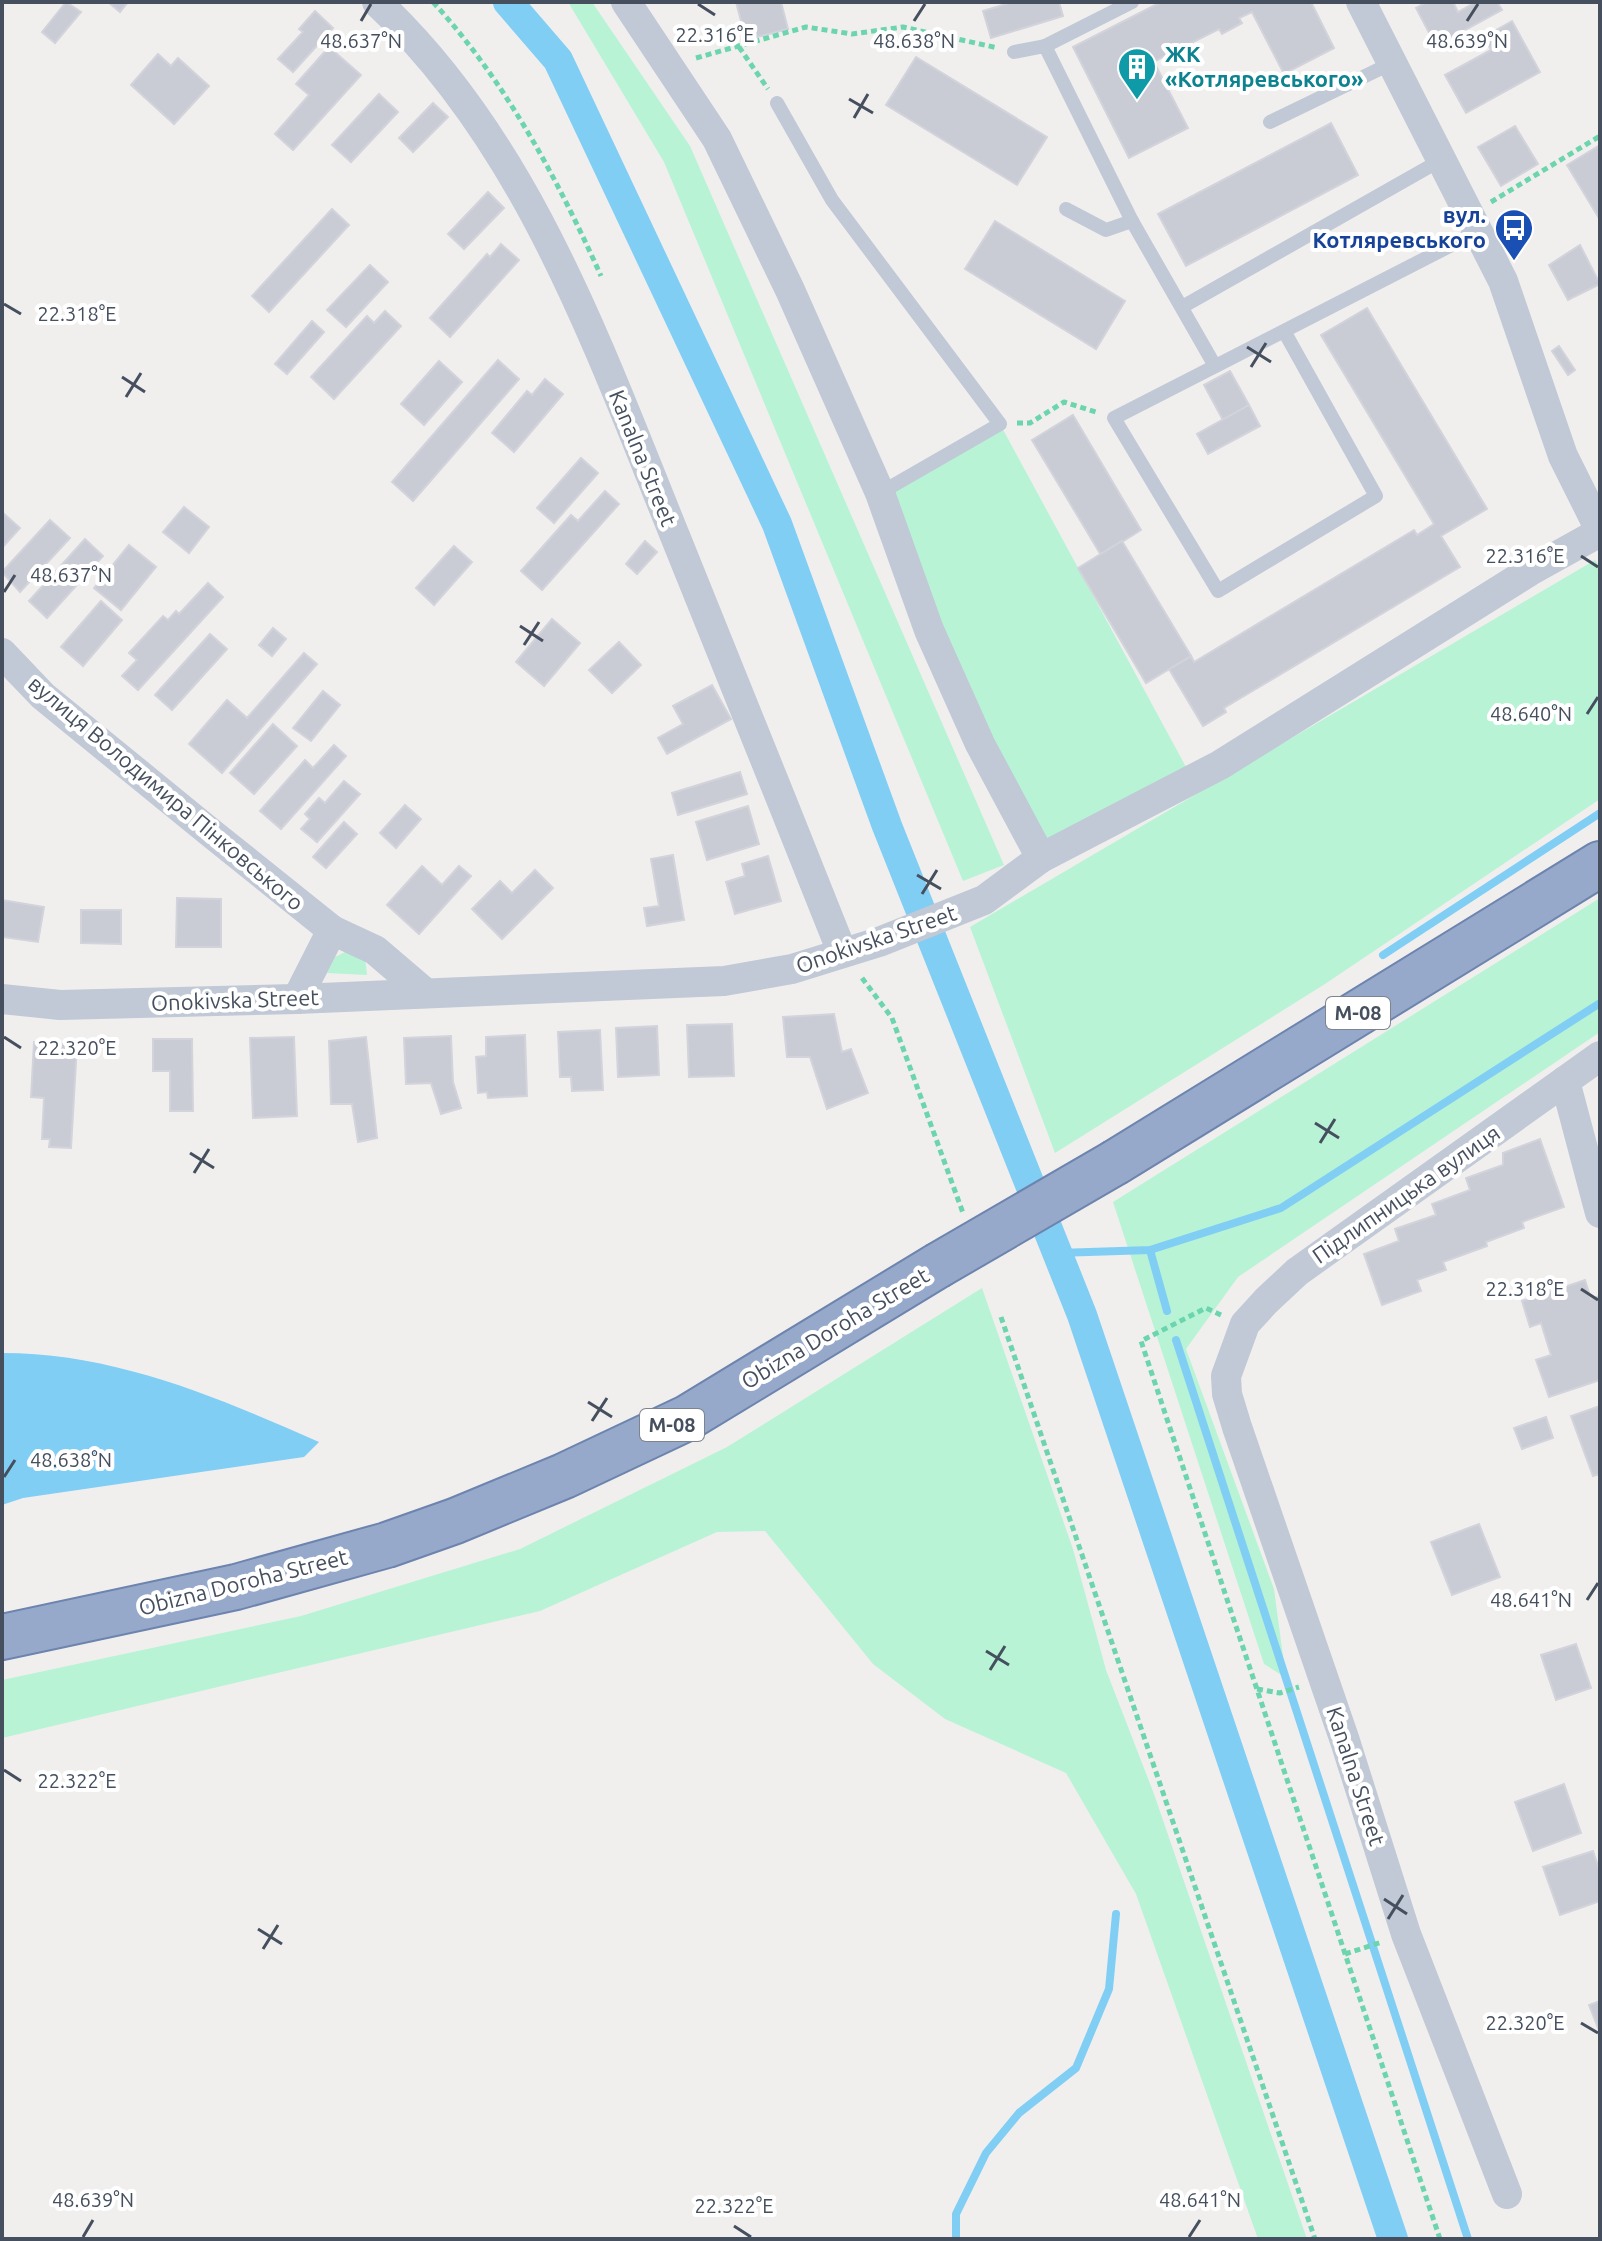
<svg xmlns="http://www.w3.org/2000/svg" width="1602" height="2241" font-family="Ubuntu,sans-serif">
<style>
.green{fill:#b8f3d6}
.water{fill:#81cef5}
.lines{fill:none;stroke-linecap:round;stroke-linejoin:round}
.stream{stroke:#81cef5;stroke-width:8}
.canal{stroke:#81cef5;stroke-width:30}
.building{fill:#caccd5;stroke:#d2d3db;stroke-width:2}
.trunk-casing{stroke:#6c84ae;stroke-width:48}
.path{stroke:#6dd5ae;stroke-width:5;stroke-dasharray:6 4;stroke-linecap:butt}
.service{stroke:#c0c9d5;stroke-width:14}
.minor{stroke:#c0c9d5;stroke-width:30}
.trunk{stroke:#96a9ca;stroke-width:44}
.trunk-bridge-casing{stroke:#6c84ae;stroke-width:48;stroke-linecap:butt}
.trunk-bridge{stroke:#96a9ca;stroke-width:44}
.ticks{fill:none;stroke:#454f5e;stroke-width:3}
.labels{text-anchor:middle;stroke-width:8;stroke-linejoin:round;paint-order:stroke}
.shield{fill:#fff;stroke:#7d848e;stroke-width:2}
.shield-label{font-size:20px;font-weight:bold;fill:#454f5e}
.culture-label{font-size:22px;font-weight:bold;fill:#0d838f;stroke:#fff;text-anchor:start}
.transit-label{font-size:22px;font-weight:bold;fill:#164399;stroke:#fff;text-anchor:end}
.street-label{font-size:22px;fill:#454f5e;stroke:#fff}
.ticks-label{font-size:20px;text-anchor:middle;fill:#454f5e;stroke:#fff;stroke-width:8;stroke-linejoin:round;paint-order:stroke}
</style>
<rect width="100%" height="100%" fill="#f1efee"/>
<!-- green -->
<g class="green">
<path d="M568,2H592L690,146L1004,865L963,881L664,162Z"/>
<path d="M1000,424L1192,778L1041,858L880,493Z"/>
<path d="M1595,560L1600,567V799L1325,984L1055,1153L970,927Z"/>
<path d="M1600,898V1032L1238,1277L1186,1349L1274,1589L1286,1678L1264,1664L1113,1202Z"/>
<path d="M349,950L365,957L367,975L327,973L335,957Z"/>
<path d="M982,1288L1073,1549L1106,1670L1154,1794L1307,2239H1258L1136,1894L1066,1773L945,1719L873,1664L765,1531L717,1532L540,1611L2,1738V1680L301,1616L520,1549L727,1447Z"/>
</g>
<!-- water -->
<path class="water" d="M2,1353C115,1353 217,1397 319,1442L304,1457L23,1498L2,1505Z"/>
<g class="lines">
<!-- stream -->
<g class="stream">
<path d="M1383,955L1600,813"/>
<path d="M1150,1250L1167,1311"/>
<path d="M1058,1253L1150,1250L1281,1208L1600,1003"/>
<path d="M1176,1340L1468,2239"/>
<path d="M956,2239V2214L986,2153L1019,2113L1076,2068L1109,1989L1116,1914"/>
</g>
<!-- canal -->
<path class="canal" d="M508,2L558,60L777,524L887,826L1082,1315L1393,2239"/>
</g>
<!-- building -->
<g class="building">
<path d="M66,2L81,12L55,43L42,32Z"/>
<path d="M108,2H128L120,12Z"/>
<path d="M736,2H781L788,29L746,40Z"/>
<path d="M1013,2H1059L1063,16L991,38L983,11Z"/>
<path d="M1161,2H1311L1334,48L1284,74L1252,12L1239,18L1242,23L1222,34L1219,29L1185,46L1188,51L1166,62L1163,57L1154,62L1188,128L1129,158L1073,47Z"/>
<path d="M1427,2H1453L1458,12L1476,2H1497L1502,10L1436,46L1416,8Z"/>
<path d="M315,11L333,28L293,72L278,59L303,32L299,29Z"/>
<path d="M1512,21L1540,72L1466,113L1445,75L1491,50L1484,37Z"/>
<path d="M329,47L361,75L293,150L275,134L309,95L296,84Z"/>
<path d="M158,54L171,66L178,58L209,86L174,124L131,85Z"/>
<path d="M916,57L1047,137L1017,185L886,105Z"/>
<path d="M379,94L398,112L351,162L332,145Z"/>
<path d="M433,103L448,117L413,152L399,138Z"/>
<path d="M1331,123L1358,175L1186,266L1158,214Z"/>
<path d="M1515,126L1538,164L1501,186L1478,147Z"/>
<path d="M1600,145V220L1567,165Z"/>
<path d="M488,192L504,208L464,249L448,234Z"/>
<path d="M332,209L349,225L269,312L252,296Z"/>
<path d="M995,221L1125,301L1096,349L965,269Z"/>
<path d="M501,244L519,260L450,337L430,318L487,254L490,257Z"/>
<path d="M1580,245L1600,284L1568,300L1549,265Z"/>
<path d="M370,265L388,282L346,327L327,310Z"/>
<path d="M1367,308L1487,509L1441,536L1460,567L1224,708L1226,712L1203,726L1169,669L1191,656L1194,662L1414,530L1417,535L1434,524L1321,335Z"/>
<path d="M385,311L401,326L334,399L311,377L367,316L374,323Z"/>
<path d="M312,321L324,332L287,374L275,364Z"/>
<path d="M1559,346L1575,370L1568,375L1552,351Z"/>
<path d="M498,360L519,379L413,501L392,482Z"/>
<path d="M439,361L462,382L424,425L401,404Z"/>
<path d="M1230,371L1249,405L1223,420L1204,385Z"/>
<path d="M545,379L563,394L514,452L492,433L527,391L532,395Z"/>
<path d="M1249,405L1260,426L1208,454L1197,434Z"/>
<path d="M1073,415L1141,530L1101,555L1032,440Z"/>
<path d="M581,458L598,473L554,523L537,508Z"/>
<path d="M605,491L619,504L542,590L521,571L571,515L578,521Z"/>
<path d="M184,507L209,527L189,553L163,532Z"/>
<path d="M2,512L20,528L2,548Z"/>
<path d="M50,520L70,538L20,592L2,572Z"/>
<path d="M85,539L103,556L47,618L29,601Z"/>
<path d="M645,541L657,552L637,574L626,564Z"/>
<path d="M1122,541L1191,656L1146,683L1078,568Z"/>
<path d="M129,545L156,567L121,610L94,588Z"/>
<path d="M454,546L472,562L434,605L416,588Z"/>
<path d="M208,583L223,597L138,690L122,676L137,660L129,653L163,616L168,620L176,611L179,614Z"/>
<path d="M101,601L122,620L83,666L61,647Z"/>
<path d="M552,619L580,643L544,686L516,662Z"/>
<path d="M273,628L286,639L272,656L259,645Z"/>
<path d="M210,634L227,649L172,710L155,695Z"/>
<path d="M619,642L641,665L612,693L589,670Z"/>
<path d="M304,653L317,664L222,773L189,744L227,700L247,718Z"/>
<path d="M712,685L731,719L667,754L658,738L683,724L673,706Z"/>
<path d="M323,691L340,705L311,741L293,728Z"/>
<path d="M273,724L297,746L254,794L230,773Z"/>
<path d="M334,745L346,756L281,829L260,811L305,760L313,768Z"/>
<path d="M740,772L747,794L678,815L672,793Z"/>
<path d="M344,781L360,794L317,842L301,829L310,819L305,814L319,798L325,803Z"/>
<path d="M405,805L421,819L396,848L380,833Z"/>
<path d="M748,806L759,844L707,860L696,822Z"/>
<path d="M344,822L357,834L326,868L313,857Z"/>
<path d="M673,855L684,920L647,926L644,908L659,906L651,859Z"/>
<path d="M768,856L781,901L735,914L726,882L745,876L742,864Z"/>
<path d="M422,866L442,885L459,866L471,876L419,934L387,905Z"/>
<path d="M535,870L553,888L502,939L472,909L500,881L512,893Z"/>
<path d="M177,898L221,899V947H176Z"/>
<path d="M2,900L44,907L38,942L2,937Z"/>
<path d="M81,910H121V944L81,943Z"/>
<path d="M834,1014L842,1052L851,1049L868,1093L827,1109L810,1057H787L783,1017Z"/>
<path d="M732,1024L734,1076L689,1077L687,1025Z"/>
<path d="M657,1026L659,1075L618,1077L616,1028Z"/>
<path d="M600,1030L603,1090L572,1091L571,1077H560L558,1032Z"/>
<path d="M525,1035L527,1096L488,1098L487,1092L478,1093L476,1057L486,1056V1037Z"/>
<path d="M451,1036L453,1082L461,1108L441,1114L431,1083L406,1084L404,1038Z"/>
<path d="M294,1037L297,1116L253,1118L250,1038Z"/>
<path d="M366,1037L377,1138L358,1142L352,1104H331L329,1041Z"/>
<path d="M153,1039H192L193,1111H170V1071H153Z"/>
<path d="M34,1042L77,1045L71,1148L49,1147L50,1139H42L44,1098L31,1097Z"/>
<path d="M1540,1139L1564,1207L1522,1222L1524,1228L1486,1242L1487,1246L1443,1262L1446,1270L1417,1280L1421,1291L1382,1305L1364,1254L1399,1241L1395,1229L1436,1215L1432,1204L1470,1190L1466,1178L1503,1165V1153Z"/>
<path d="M1585,1280L1591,1299L1600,1296V1380L1549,1397L1536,1360L1551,1355L1541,1323L1530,1327L1522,1301Z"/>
<path d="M1600,1406V1474L1593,1476L1571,1416Z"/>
<path d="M1546,1417L1553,1438L1522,1449L1514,1428Z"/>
<path d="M1479,1524L1500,1577L1452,1595L1431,1542Z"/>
<path d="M1576,1644L1591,1688L1556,1700L1541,1655Z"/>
<path d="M1564,1784L1581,1833L1533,1851L1515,1802Z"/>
<path d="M1593,1851L1600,1872V1901L1560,1915L1543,1867Z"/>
<path d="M1600,2001V2033L1589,2005Z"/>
</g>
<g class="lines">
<defs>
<g id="trunk">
<path d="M1116,1162L1600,864"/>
<path d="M2,1637L236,1587L387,1545L455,1521L564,1476L687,1418L937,1266"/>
</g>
</defs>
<!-- trunk casing -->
<use href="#trunk" class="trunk-casing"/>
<!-- path -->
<g class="path">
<path d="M433,2C506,82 557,178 601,276"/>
<path d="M739,47L768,89"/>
<path d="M696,58L806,27L852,34L903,27L998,48"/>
<path d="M1491,202L1600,136"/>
<path d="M1017,423H1030L1064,402L1096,412"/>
<path d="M862,978L892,1018L963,1213"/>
<path d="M1221,1315L1206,1308L1141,1341L1440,2239"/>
<path d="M1001,1317L1315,2239"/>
<path d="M1257,1689L1280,1693L1299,1687"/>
<path d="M1345,1954L1382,1942"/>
</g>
<!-- service -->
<g class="service">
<path d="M1045,46L1132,2"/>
<path d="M1014,52L1045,46L1132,221L1215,366"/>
<path d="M777,103L832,200L1000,424L880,493"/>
<path d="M1270,122L1392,63"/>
<path d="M1066,209L1106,230L1132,221"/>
<path d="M1182,307L1441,160"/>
<path d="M1284,331L1376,496L1218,591L1114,418L1477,232"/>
</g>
<!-- minor -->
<g class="minor">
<path d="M377,2C528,143 599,349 675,536C731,675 787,813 842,952"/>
<path d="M626,2L717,139L790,290L880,493L929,630L980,744L1041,858"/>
<path d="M1361,2L1503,281L1563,456L1600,530"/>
<path d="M2,653L43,696L211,833L332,930L375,950L423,991"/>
<path d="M2,999L60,1005L297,999L724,981L792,969L879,942L984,900L1041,858L1220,765L1530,571L1600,532"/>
<path d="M297,999L332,930"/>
<path d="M1565,1081L1600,1213"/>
<path d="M1507,2194L1406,1934L1345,1741L1237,1427L1227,1394L1226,1376L1245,1324L1266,1301L1297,1272L1600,1056"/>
</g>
<!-- trunk -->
<use href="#trunk" class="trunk"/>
<defs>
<path id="trunk-bridge" d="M937,1266L1116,1162"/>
</defs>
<!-- trunk-bridge casing -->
<use href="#trunk-bridge" class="trunk-bridge-casing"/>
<!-- trunk-bridge -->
<use href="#trunk-bridge" class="trunk-bridge"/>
</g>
<!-- ticks -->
<path class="ticks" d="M698,4L715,15M361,21L371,4M914,21L925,4M1467,21L1478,4M849,99L873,113M854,118L868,94M4,304L21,314M1247,347L1271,362M1251,367L1266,343M122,377L145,392M126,397L141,373M1581,556L1598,567M4,592L15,575M520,626L543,641M524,645L539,622M1587,714L1598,697M917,875L941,889M922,894L937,870M4,1037L21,1048M1315,1123L1339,1138M1320,1143L1335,1119M190,1153L214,1168M194,1173L209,1149M1581,1289L1598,1300M588,1402L612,1417M592,1421L607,1398M4,1477L15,1460M1587,1600L1598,1583M986,1651L1009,1665M990,1670L1005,1646M4,1770L21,1781M1384,1899L1407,1914M1388,1919L1403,1895M258,1929L282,1944M263,1949L278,1925M1581,2023L1598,2033M734,2226L751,2237M83,2237L93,2220M1189,2237L1200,2220"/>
<!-- icons -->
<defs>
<symbol id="building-pin" viewBox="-11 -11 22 30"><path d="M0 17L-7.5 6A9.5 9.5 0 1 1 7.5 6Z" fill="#0f9aa8" stroke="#fff"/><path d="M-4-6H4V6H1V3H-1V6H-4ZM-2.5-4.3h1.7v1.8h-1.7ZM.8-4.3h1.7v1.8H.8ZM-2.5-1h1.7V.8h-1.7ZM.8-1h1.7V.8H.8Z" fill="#fff"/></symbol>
<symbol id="bus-pin" viewBox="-11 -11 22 30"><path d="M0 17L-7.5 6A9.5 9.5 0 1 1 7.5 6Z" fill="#1a4fb4" stroke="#fff"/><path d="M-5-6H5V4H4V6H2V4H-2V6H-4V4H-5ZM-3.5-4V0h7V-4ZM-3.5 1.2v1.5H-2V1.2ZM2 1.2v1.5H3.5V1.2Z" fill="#fff"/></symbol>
</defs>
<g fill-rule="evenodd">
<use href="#building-pin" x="1115" y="45" width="44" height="60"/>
<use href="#bus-pin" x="1492" y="206" width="44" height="60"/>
</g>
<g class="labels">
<!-- shield labels -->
<g class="shield">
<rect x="1326" y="997" width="64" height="32" rx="6"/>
<rect x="640" y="1409" width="64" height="32" rx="6"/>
</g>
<g class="shield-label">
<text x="1358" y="1020">М-08</text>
<text x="672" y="1432">М-08</text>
</g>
<!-- culture labels -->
<g class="culture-label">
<text x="1165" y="62">ЖК<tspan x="1165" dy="25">«Котляревського»</tspan></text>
</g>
<!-- transit labels -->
<g class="transit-label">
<text x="1486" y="223">вул.<tspan x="1486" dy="25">Котляревського</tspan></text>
</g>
<!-- street labels -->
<g class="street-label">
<text transform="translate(643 458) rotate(68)" y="8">Kanalna Street</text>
<text transform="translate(166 793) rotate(40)" y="8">вулиця Володимира Пінковського</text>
<text transform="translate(876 939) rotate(-19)" y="8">Onokivska Street</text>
<text transform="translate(235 1000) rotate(-2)" y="8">Onokivska Street</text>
<text transform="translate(1406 1194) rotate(-35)" y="8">Підлипницька вулиця</text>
<text transform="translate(835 1328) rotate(-31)" y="8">Obizna Doroha Street</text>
<text transform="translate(243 1582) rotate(-14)" y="8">Obizna Doroha Street</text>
<text transform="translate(1356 1776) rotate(72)" y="8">Kanalna Street</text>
</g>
</g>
<g class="ticks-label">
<text x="715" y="42">22.316°E</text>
<text x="361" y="48">48.637°N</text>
<text x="914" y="48">48.638°N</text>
<text x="1467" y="48">48.639°N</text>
<text x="77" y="321">22.318°E</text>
<text x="1525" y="563">22.316°E</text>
<text x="71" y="582">48.637°N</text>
<text x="1531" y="721">48.640°N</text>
<text x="77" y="1055">22.320°E</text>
<text x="1525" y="1296">22.318°E</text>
<text x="71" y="1467">48.638°N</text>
<text x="1531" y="1607">48.641°N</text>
<text x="77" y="1788">22.322°E</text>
<text x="1525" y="2030">22.320°E</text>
<text x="93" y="2207">48.639°N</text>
<text x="1200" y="2207">48.641°N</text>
<text x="734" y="2213">22.322°E</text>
</g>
<!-- border -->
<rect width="1602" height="2241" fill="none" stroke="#454f5e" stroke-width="8"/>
</svg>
